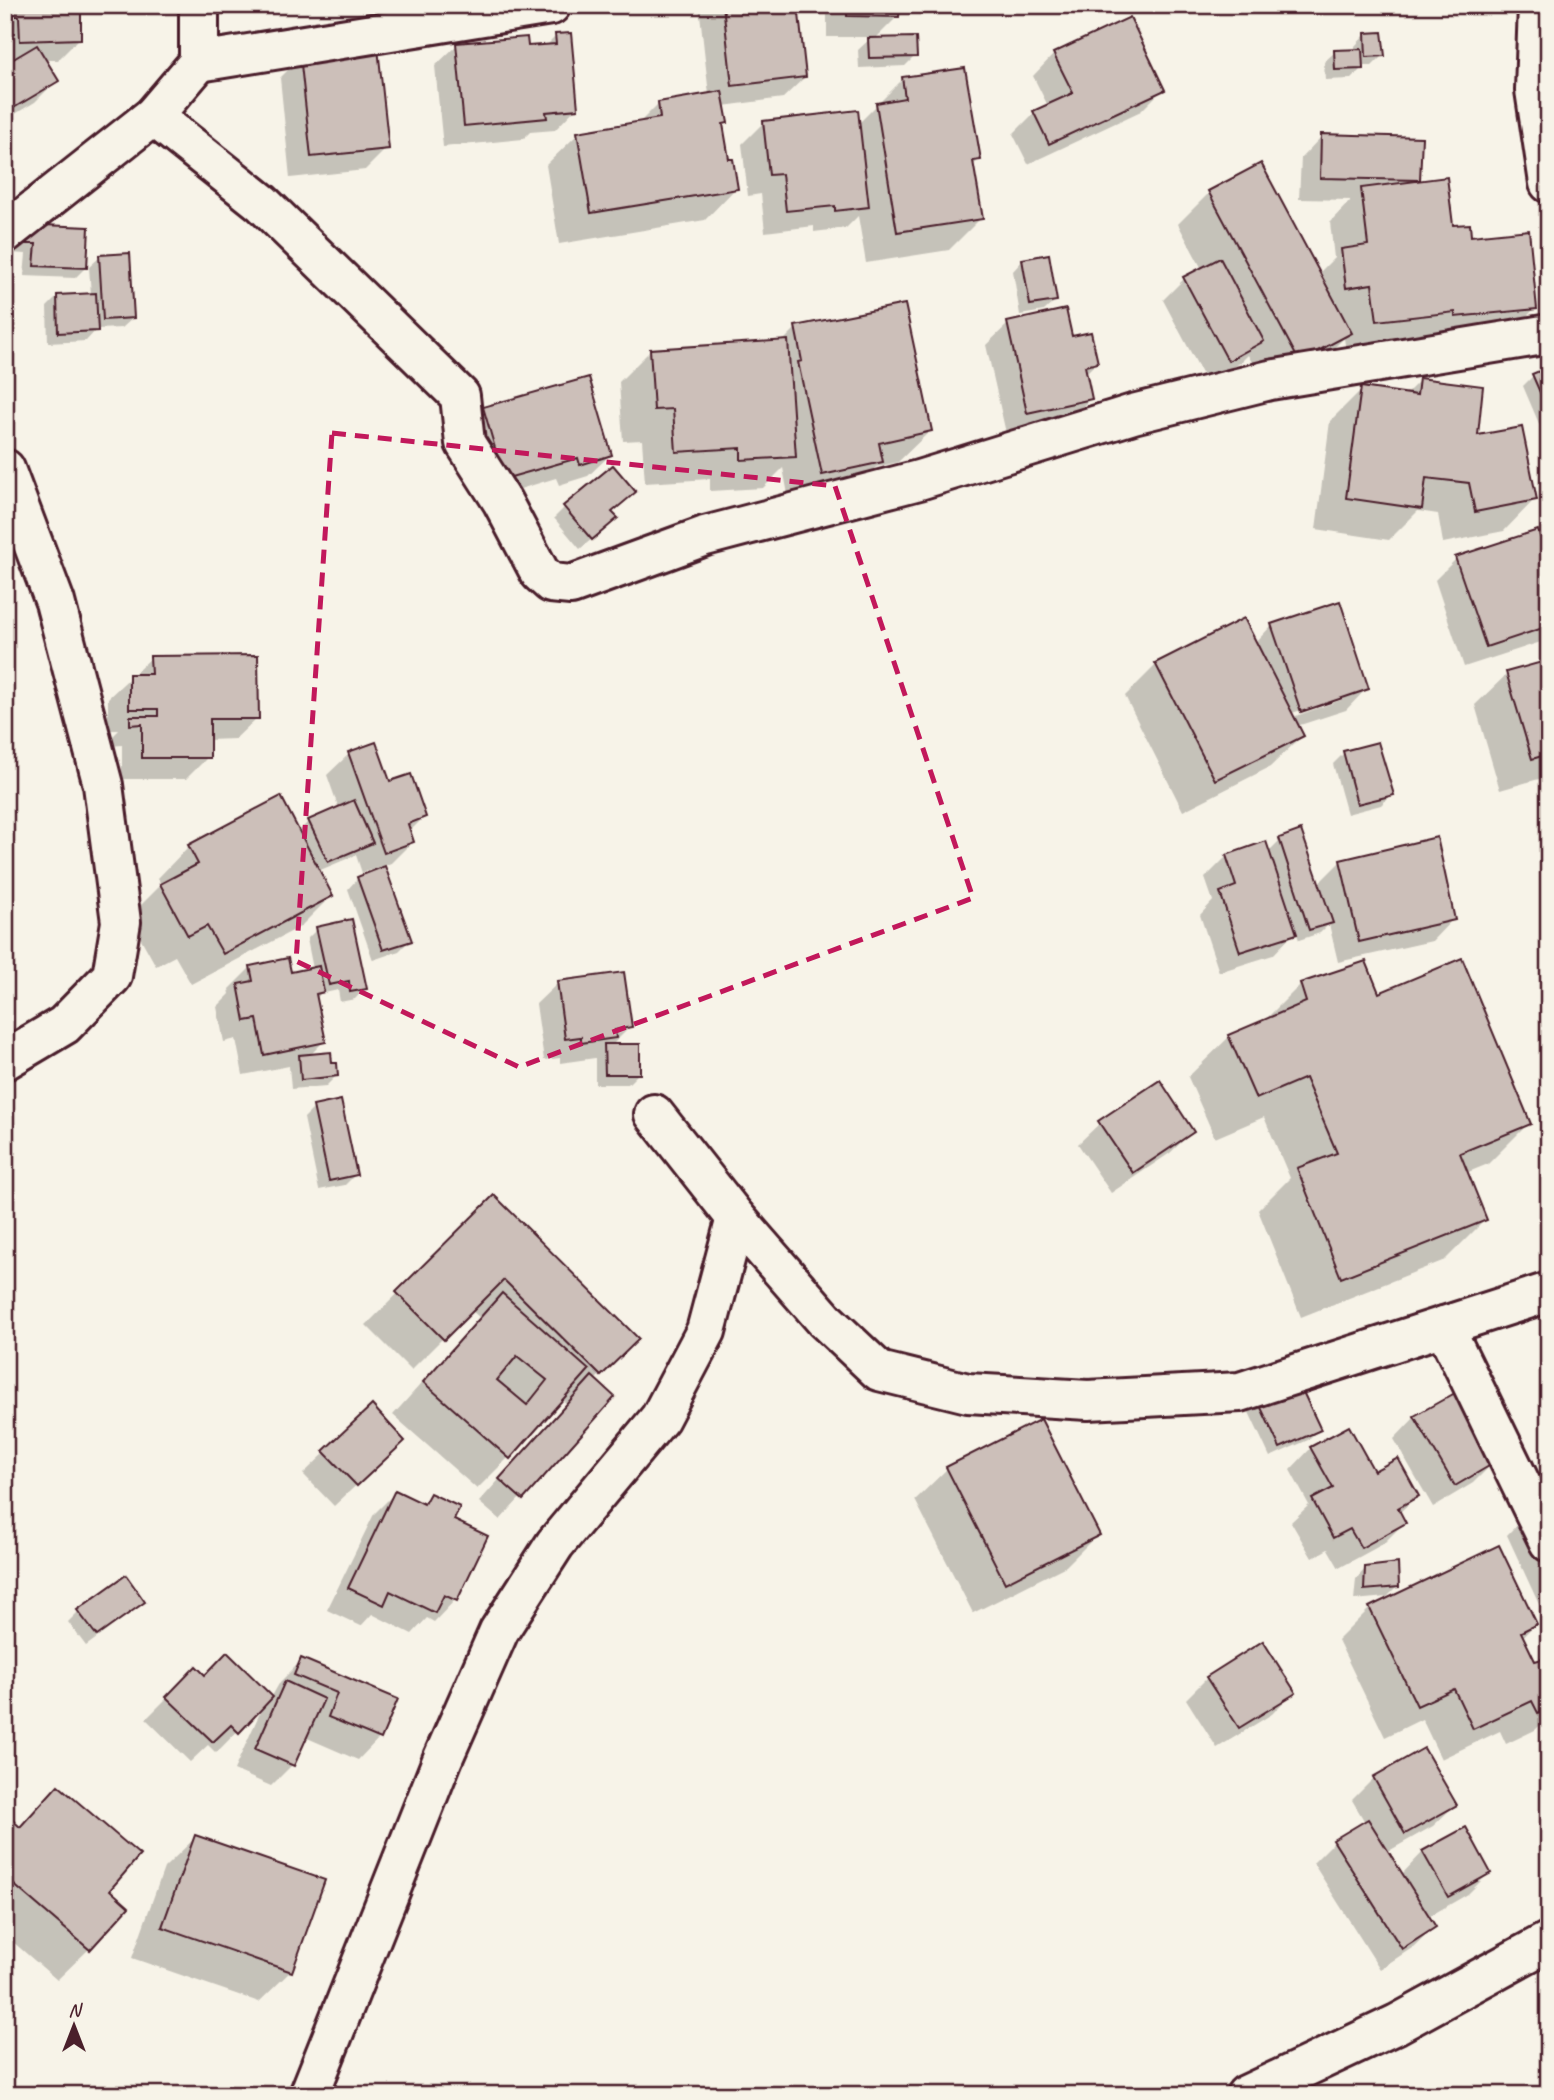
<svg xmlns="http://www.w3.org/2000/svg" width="1554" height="2100" font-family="Caveat,sans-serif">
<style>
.shadow{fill:#0003;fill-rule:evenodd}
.building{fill:#ccbfb9;stroke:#4a1f2b;stroke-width:2;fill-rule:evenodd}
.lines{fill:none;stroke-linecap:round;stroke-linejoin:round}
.minor-casing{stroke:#4a1f2b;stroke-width:44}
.minor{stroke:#f7f3e8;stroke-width:38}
.marked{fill:none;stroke:#c2185b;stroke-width:5;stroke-dasharray:14 9;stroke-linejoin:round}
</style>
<rect width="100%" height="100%" fill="#f7f3e8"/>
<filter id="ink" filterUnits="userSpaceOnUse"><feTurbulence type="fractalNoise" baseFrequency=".0143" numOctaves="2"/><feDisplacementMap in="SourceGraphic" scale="14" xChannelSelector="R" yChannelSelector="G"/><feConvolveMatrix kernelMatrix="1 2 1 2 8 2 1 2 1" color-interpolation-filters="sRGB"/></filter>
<g filter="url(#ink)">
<!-- shadow -->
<g class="shadow">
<path d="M5,5H79L80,38L58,60H45L57,80L35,102L5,120V66L13,61H5Z"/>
<path d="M699,5H796L805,77L783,98L723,106L726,123L722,127L727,161L736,188L705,220L559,244L546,165L578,134L638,124L659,103L709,95Z"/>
<path d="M813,5H898V16L874,40L915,56L905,66L859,68L858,50L872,37H827V7H813Z"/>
<path d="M975,5H1015L975,11Z"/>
<path d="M1365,35L1383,55L1372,66H1361V69L1351,79L1325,80L1324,62L1335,52L1355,51V46Z"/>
<path d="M556,36L576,108L555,130L530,132L523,139L443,147L435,66L457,45L527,48L546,46Z"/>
<path d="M1054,54L1163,89L1141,111L1028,164L1013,134L1034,113L1048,106L1033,76Z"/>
<path d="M301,57L387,148L365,170L290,178L280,78Z"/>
<path d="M903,79L979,160L972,166L981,218L949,250L866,263L858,216L846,228L814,232V226L765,232L761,194L748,196L742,144L764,122L858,124Z"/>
<path d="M1322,136L1418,179L1415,183L1451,227L1470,238L1535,308L1504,340L1346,352L1344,338L1318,364L1267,391L1248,355L1240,363L1206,381L1163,300L1184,279L1202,269L1178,224L1209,193L1318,274L1334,258L1330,222L1351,200L1299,199L1301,158Z"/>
<path d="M21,226L85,268L75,278L24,276L26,254L10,253L11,237Z"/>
<path d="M100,257L133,318L122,328L97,329L86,341L48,343L47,307L57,297L91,295L89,267Z"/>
<path d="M1023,260L1055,301L1044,311L1020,315L1013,271Z"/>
<path d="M1008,324L1071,338L1096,363L1085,374L1090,399L1069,420L1006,433L986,345Z"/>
<path d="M796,328L930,431L898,462L876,467L850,493L790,505L783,468L763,488L710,491V479L645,483L642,440L623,441L619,382L651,350L782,342Z"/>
<path d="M1549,369V447L1523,386L1533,376Z"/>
<path d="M1420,380L1535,499L1504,531L1443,543L1438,514L1418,511L1389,540L1316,529L1330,421L1362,389L1405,395Z"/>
<path d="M484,409L610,455L588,476L559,485L556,478L483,500L463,430Z"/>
<path d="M565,507L611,512L605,528L580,549L554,518Z"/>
<path d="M1456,559L1549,568V636L1544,641L1464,667L1435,580Z"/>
<path d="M1272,625L1367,688L1346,710L1297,726L1302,736L1270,767L1183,811L1125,696L1156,665L1255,643ZM1344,696V699L1293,717L1292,713Z"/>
<path d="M151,658L257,718L235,739L208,740V757L186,779H122V745L110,746V739L119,730H108V698Z"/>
<path d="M1549,662V776L1500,790L1475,705L1507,674Z"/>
<path d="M1344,753L1392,794L1381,805L1347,814L1333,764Z"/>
<path d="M349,754L389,783L424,817L409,832L412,842L391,863L383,866L410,940L399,951L373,960L348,889L358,878L371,873L370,870L362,873L356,855L318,871L331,896L300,927L191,984L175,956L156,966L129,917L161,885L158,878L189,846L298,832L309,821L339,809L327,775Z"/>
<path d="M1280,840L1318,884L1341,861L1453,919L1432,941L1338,962L1329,924L1320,933L1299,940L1296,931L1273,955L1219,972L1200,915L1213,901L1205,878L1227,856L1268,852Z"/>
<path d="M317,929L365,988L355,999L340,1002L338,990L320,994L316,999L324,1041L310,1055L330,1065L336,1076L326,1086L291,1089L289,1066L243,1075L236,1039L224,1042L217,1007L230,994L229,989L251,967L289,974L313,969L307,939Z"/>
<path d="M558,983L630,1027L611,1046L639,1073L628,1084H595V1058L560,1063V1058L544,1060L536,1004Z"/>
<path d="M1301,984L1378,995L1529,1123L1488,1164L1466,1173L1485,1220L1445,1260L1301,1317L1258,1210L1290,1178L1264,1117L1215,1138L1188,1077L1229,1037L1262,1023Z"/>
<path d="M314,1108L355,1175L345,1185L319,1190L304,1118Z"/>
<path d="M1100,1123L1192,1132L1170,1153L1111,1193L1078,1144Z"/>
<path d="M494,1198L636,1339L594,1381L612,1397L500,1520L479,1502L567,1404L561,1399L508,1458L477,1489L393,1415L480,1318L471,1310L411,1370L366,1325Z"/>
<path d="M1257,1398L1318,1430L1308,1440L1270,1457L1247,1408Z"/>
<path d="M372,1408L381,1462L334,1506L303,1474Z"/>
<path d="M1415,1417L1494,1462L1473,1483L1433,1507L1394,1439Z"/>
<path d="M1311,1448L1374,1474L1417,1496L1399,1513L1404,1523L1383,1544L1339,1568L1328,1549L1312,1558L1291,1522L1309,1505L1290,1470Z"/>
<path d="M947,1469L1098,1534L1066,1566L973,1613L915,1500Z"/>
<path d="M395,1493L421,1505L431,1495L451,1521L455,1600L434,1622L427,1618L412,1634L372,1614L361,1626L327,1610L374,1514Z"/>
<path d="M1549,1498V1624H1548L1507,1535L1538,1503Z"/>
<path d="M1366,1568L1397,1587L1387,1597L1354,1600L1356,1579Z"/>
<path d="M142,1602L132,1612L86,1646L68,1622L79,1611Z"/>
<path d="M1370,1608L1535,1624L1522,1638L1534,1664L1549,1661V1717L1535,1730L1506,1744L1500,1731L1441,1759L1422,1719L1385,1737L1338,1640Z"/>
<path d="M302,1660L396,1700L379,1738L358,1760L305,1737L292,1765L271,1786L234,1770L264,1704L216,1753L208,1745L190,1762L146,1719L196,1669L205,1677L271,1698L280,1682Z"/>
<path d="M1207,1678L1293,1692L1272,1714L1217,1748L1186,1699Z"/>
<path d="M1374,1778L1455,1805L1433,1826L1387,1852L1401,1875L1423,1852L1489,1873L1468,1894L1428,1917L1434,1927L1412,1948L1380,1969L1313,1863L1334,1842L1365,1822L1352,1800Z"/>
<path d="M58,1787L108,1890L89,1949L57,1980L5,1935V1823L19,1828Z"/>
<path d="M196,1837L291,1971L259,2002L132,1958L164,1868Z"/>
</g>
<!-- building -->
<g class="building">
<path d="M11,5H81V39L20,41L19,16H11Z"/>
<path d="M723,5H798L806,77L732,86Z"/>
<path d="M847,5H900L899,17L847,16Z"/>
<path d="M1130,17L1165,90L1049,144L1033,111L1073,93L1053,53Z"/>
<path d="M1382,32L1385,56L1366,57L1365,33Z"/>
<path d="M571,33L578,109L546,112L547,118L464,126L456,43L527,37L528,46L556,44L555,34Z"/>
<path d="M916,37L917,57L869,58L868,38Z"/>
<path d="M37,45L59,81L5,113V64Z"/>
<path d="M378,48L389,149L311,157L300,55Z"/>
<path d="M1362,49L1363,69L1335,70L1334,50Z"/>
<path d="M965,68L981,160L973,161L983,219L897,232L876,103L905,98L902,77Z"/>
<path d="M722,91L728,123L723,124L729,159H733L738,189L591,213L577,132L660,118L658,102Z"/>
<path d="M858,110L869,207L835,211V206L786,211L782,174L769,175L763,121Z"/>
<path d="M1321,134L1422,137L1420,180L1320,178Z"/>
<path d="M1261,163L1352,333L1299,361L1208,191Z"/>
<path d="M1447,177L1453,225L1470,224L1471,236L1529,230L1537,309L1455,317V312L1377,321L1372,284L1346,288L1341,249L1368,245L1361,188Z"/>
<path d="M20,224L89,227L87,268L34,266L36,244H20Z"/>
<path d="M130,253L134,318L103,320L99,255Z"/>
<path d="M1049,254L1057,301L1030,305L1022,259Z"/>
<path d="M1220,258L1264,341L1228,361L1183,277Z"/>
<path d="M96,293L98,331L58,333L57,295Z"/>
<path d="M905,304L932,431L879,443L883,462L822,475L798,362L802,361L795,326Z"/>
<path d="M1066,309L1072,336L1091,332L1098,363L1085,366L1092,399L1027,413L1007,322Z"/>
<path d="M788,340L796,457L741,460V448L676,452L673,409L654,410L650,349Z"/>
<path d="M1549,367V413L1532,374Z"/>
<path d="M589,377L612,455L580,465L578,458L504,479L483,407Z"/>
<path d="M1419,378L1483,386L1478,435L1522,427L1537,500L1475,512L1469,483L1426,478L1422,509L1346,498L1361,387L1417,395Z"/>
<path d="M613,465L636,492L612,512L618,518L592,540L563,506Z"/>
<path d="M1538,530L1549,563V626L1486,647L1455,557Z"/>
<path d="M1340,601L1369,689L1301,712L1271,624Z"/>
<path d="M1244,618L1304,736L1215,780L1155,663Z"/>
<path d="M258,655L259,719H210V758H142V724L130,725V716H158V709H129V674H151L150,656Z"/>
<path d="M1549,660V754L1532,759L1506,672Z"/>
<path d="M376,742L390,781L411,774L426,817L408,824L414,842L384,853L348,752Z"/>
<path d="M1378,742L1394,795L1357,804L1343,751Z"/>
<path d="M281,796L333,896L223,954L207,926L188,936L160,884L198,864L188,845Z"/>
<path d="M354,800L373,843L328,862L308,820Z"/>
<path d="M1301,830L1333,923L1309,930L1279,838Z"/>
<path d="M1437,837L1455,920L1359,942L1340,860Z"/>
<path d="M1266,841L1297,934L1240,952L1220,892L1236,886L1226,855Z"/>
<path d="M385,866L412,941L383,950L357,877Z"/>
<path d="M352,919L367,989L350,992L349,981L329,985L316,927Z"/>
<path d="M288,958L291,972L319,966L324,992L316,994L326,1042L264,1055L257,1019L245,1021L238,984L253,981L250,966Z"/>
<path d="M1462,958L1531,1124L1460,1153L1487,1220L1341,1278L1297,1168L1337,1153L1305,1078L1256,1099L1228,1035L1306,1002L1300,983L1366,961L1379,993Z"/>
<path d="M624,972L632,1027L615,1030L616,1038L581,1043V1037L565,1039L557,981Z"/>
<path d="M604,1044H640V1074H605Z"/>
<path d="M331,1052L332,1063H337L338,1076L301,1080L299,1055Z"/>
<path d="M1160,1080L1194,1132L1133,1173L1098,1121Z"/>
<path d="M341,1100L357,1175L329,1181L313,1106Z"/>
<path d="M494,1195L639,1339L601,1376L504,1280L444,1340L396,1292Z"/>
<path d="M502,1293L589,1370L510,1459L423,1382ZM517,1356L547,1380L527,1405L497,1380Z"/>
<path d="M592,1376L615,1397L523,1500L499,1479Z"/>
<path d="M1297,1379L1321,1430L1280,1448L1256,1397Z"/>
<path d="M1455,1393L1496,1462L1455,1486L1414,1416Z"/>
<path d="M372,1405L405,1441L357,1486L323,1451Z"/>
<path d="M1041,1419L1100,1535L1005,1583L946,1467Z"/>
<path d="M1349,1426L1374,1471L1398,1458L1419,1496L1398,1508L1406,1523L1361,1548L1350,1529L1333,1538L1312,1499L1333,1488L1310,1447Z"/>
<path d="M395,1490L424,1504L430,1493L460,1507L454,1520L488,1536L457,1601L444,1595L435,1613L390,1591L384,1605L348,1588Z"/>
<path d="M1499,1545L1537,1624L1521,1632L1535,1661L1549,1657V1708L1538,1713L1532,1701L1473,1729L1454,1689L1417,1706L1369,1607Z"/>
<path d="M1398,1563L1399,1587L1364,1590L1365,1567Z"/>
<path d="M126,1575L145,1602L97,1636L77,1610Z"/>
<path d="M1263,1641L1296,1693L1239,1728L1206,1677Z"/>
<path d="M227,1652L273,1697L239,1733L231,1725L213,1742L166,1697L196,1666L205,1675Z"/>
<path d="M301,1658L398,1699L381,1739L328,1717L337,1693L294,1675Z"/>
<path d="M285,1681L324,1699L294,1766L255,1749Z"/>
<path d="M1424,1748L1457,1805L1405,1834L1373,1777Z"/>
<path d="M58,1785L140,1855L110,1890L129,1907L90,1950L5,1877V1822L9,1817L20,1827Z"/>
<path d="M1368,1819L1436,1927L1402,1949L1333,1840Z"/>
<path d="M1466,1827L1491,1873L1448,1897L1422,1851Z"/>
<path d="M195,1835L325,1880L292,1972L162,1927Z"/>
</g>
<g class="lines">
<defs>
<g id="minor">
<path d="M1538,5L1535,90L1549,183"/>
<path d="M199,62L551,5"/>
<path d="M153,116L262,203L460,396L465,443L502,501L540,573L551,583L571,585L705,536L919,480L1133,414L1270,380L1549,334"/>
<path d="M5,233L153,116L199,62V5"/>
<path d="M5,469L55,602L103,785L121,922L112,976L64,1025L5,1060"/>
<path d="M654,1114L736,1218L825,1320L879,1371L968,1393L1088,1400L1240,1392L1549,1292"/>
<path d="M1444,1326L1549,1542"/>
<path d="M309,2095L443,1758L499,1631L555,1544L660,1418L706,1331L736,1218"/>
<path d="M1246,2095L1397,2024L1549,1941"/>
</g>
</defs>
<!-- minor casing -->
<use href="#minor" class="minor-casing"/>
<!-- minor -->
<use href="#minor" class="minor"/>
</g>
</g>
<!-- marked area -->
<path class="marked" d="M332,433L835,486L973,898L519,1067L296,961Z"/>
<!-- margin -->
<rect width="1554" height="2100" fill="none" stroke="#f7f3e8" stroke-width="28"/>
<rect x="14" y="14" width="1526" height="2072" fill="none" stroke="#4a1f2b" stroke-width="2.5" filter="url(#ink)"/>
<!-- north arrow -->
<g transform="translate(74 2026)" stroke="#f7f3e8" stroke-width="5" paint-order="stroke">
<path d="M0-5L12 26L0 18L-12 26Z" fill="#4a1f2b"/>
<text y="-10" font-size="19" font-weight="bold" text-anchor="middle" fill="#4a1f2b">N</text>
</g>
</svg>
